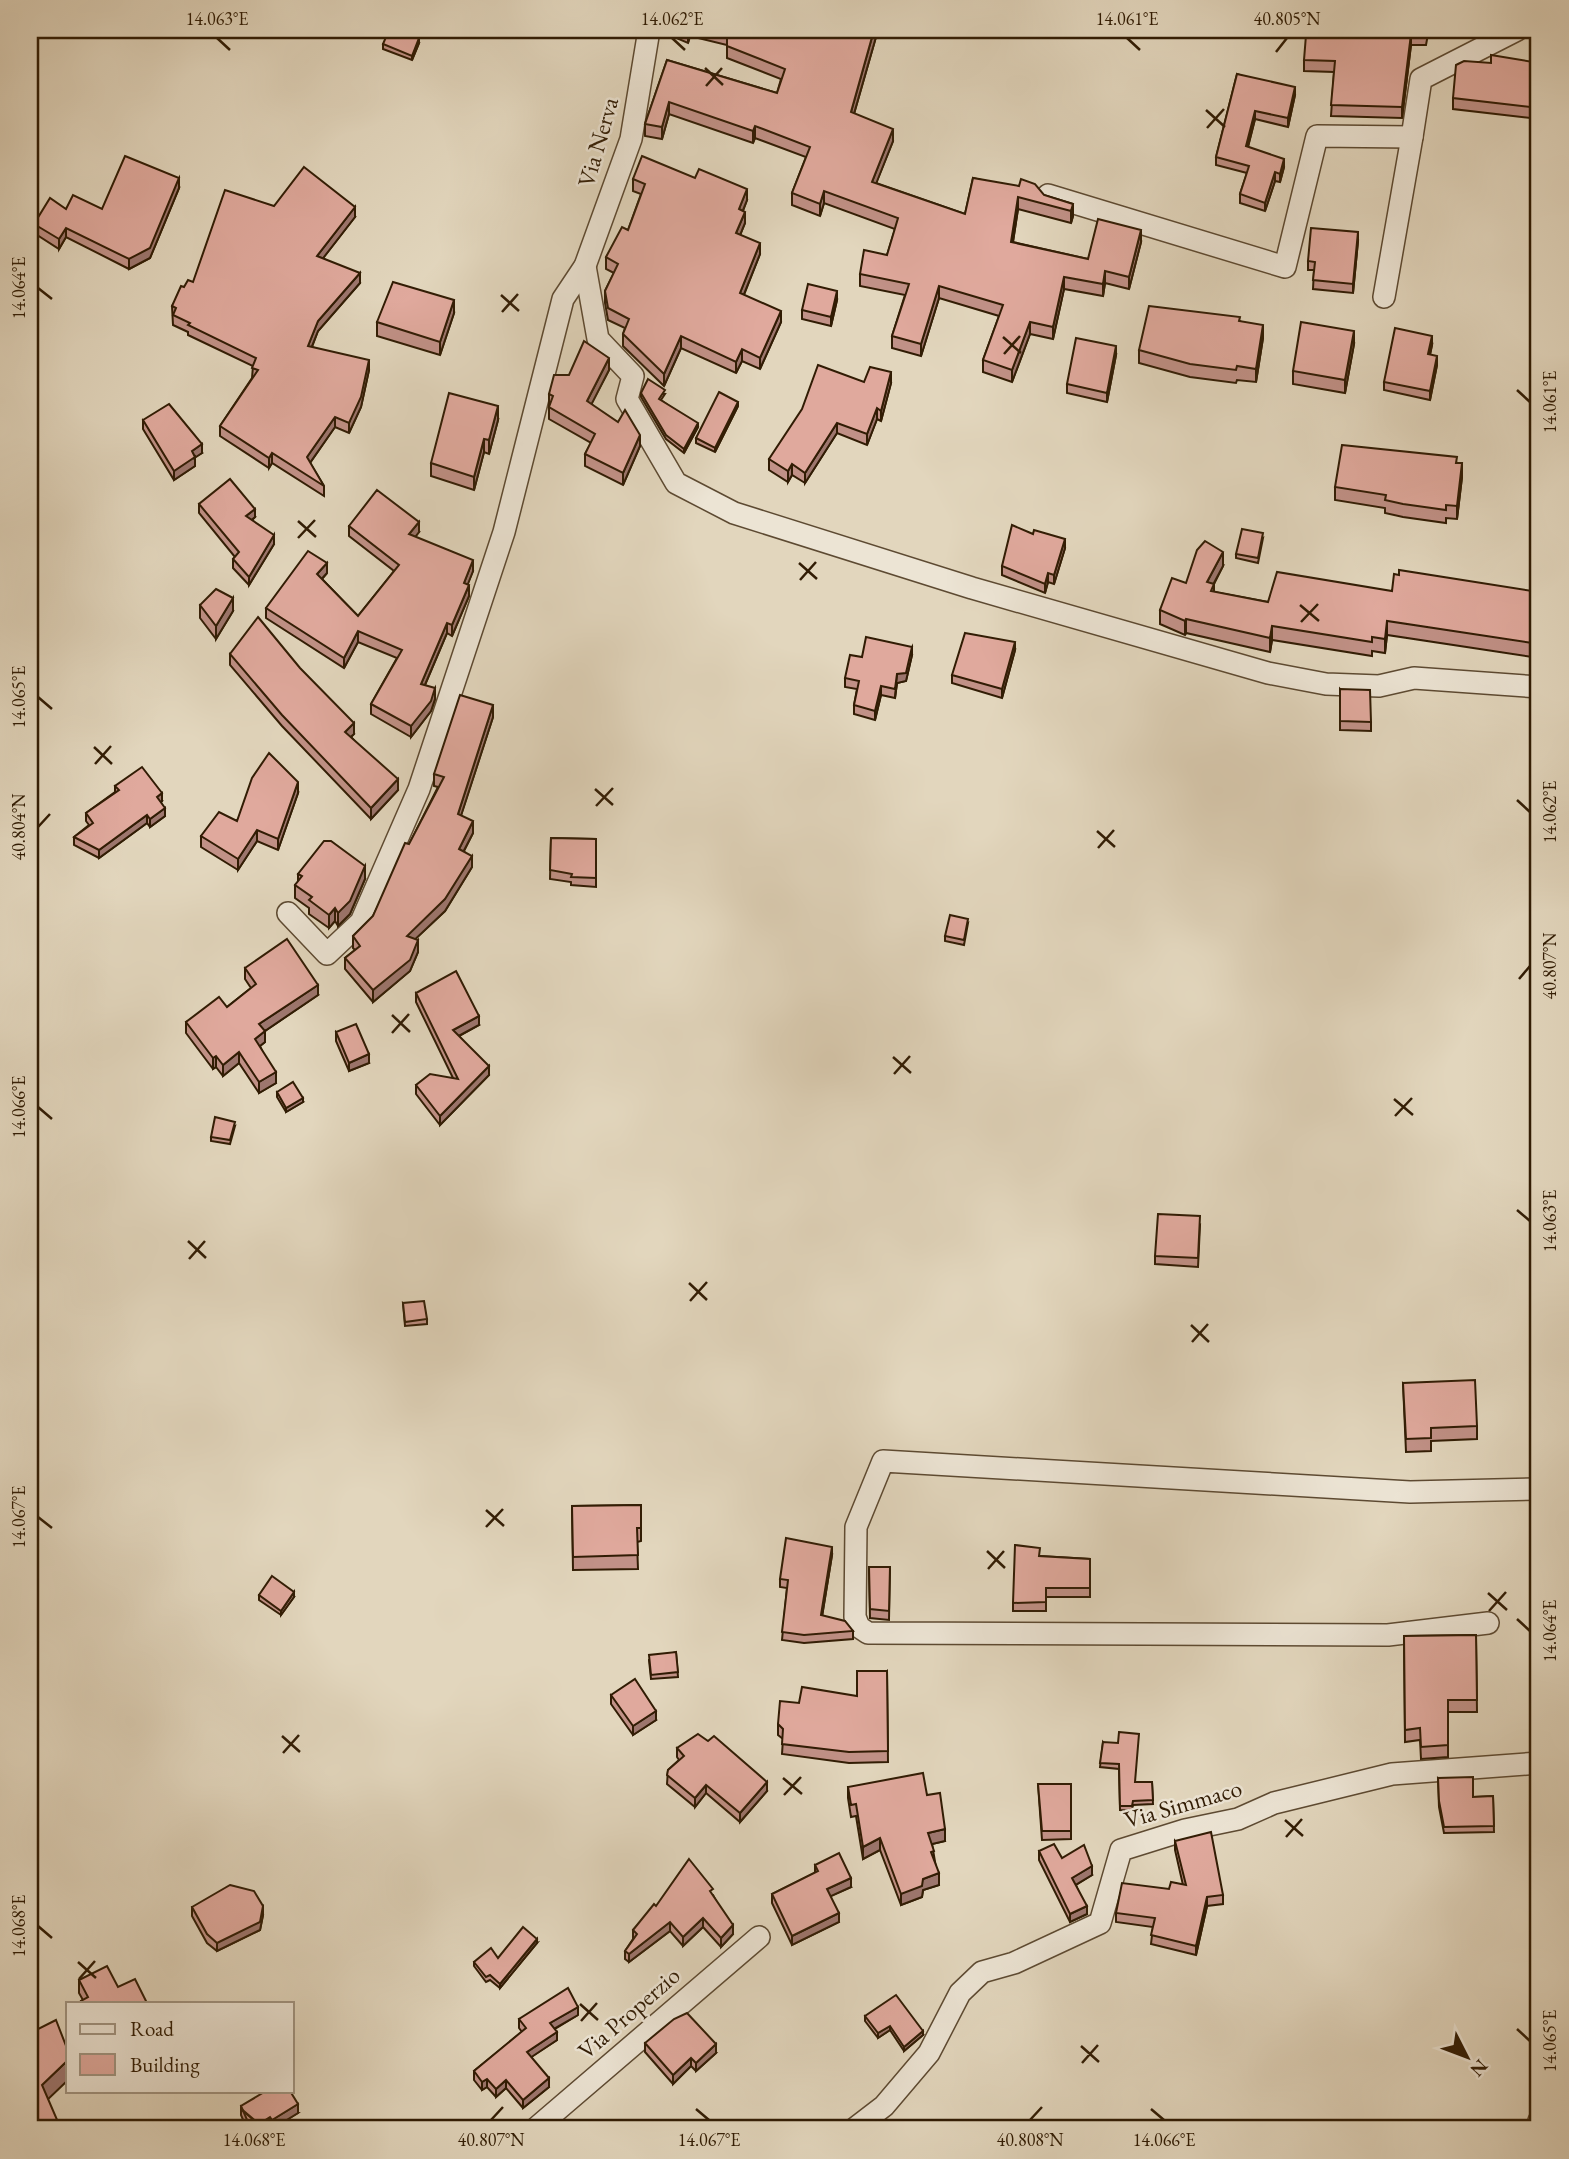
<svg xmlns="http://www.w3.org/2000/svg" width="1569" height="2159" font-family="'EB Garamond',serif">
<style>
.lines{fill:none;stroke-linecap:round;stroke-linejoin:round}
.minor-casing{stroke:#5d4a32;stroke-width:24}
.minor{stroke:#ece4d4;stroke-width:21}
.wall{fill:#c19187;stroke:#311c04;stroke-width:2}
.shaded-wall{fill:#9d766e;stroke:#311c04;stroke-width:2}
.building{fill:#e0a99d;stroke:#311c04;stroke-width:2}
.ticks{fill:none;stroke:#311c04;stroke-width:2.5}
.labels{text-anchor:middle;stroke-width:5;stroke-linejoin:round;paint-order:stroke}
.street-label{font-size:24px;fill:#311c04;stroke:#ece4d4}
.neatline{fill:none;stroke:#311c04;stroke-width:2.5}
.ticks-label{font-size:18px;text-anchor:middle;fill:#311c04}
</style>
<rect width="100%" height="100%" fill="#e2d6bd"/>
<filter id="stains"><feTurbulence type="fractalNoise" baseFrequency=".00286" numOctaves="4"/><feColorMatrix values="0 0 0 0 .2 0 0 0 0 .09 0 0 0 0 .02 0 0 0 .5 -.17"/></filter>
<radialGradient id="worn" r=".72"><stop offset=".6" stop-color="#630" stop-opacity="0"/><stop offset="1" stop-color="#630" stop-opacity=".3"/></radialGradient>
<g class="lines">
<defs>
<g id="minor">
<path d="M1048,195L1285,267L1317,136L1412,137L1421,79L1517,30"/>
<path d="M585,266L598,339L633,376L627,399L676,483L734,513L972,588L1268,673L1326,684L1379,686L1414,678L1539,687"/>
<path d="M1384,297L1412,137"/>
<path d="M288,913L327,954L361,922L419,789L504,532L563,299L585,266L631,139L649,30"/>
<path d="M1488,1623L1388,1635L868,1633L859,1627L855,1617L856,1527L883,1461L1410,1492L1539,1489"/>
<path d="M535,2129L759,1937"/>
<path d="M854,2129L884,2106L929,2053L960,1993L982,1972L1014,1963L1100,1923L1121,1850L1185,1830L1238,1819L1274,1803L1392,1774L1539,1763"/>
<path d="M1537,2129L1539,2121"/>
</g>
</defs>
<!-- minor casing -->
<use href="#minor" class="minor-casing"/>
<!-- minor -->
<use href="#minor" class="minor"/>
</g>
<!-- wall -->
<g class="wall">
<path d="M661,30H819L824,31L878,30L854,114L893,141L876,183L965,214L973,178L1044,195L1073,204V216L1071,223L1018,209L1013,242L1088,259L1141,242L1129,289L1105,283L1103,296L1064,289L1053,339L1030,334L1012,382L983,372V360L999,316L939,298L921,356L892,348V336L905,295L860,286V274L887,255L895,229L824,203L820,216L792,205V193L806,157L755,138L753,143L669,114L662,139L645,136V124L667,60L777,93L781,79L727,58V45L690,36L688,43L662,32Z"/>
<path d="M1333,30H1434V33L1428,34L1426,45H1411L1402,118L1331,116L1334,72L1304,71V60L1332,37Z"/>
<path d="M419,43L412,60L383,49V44Z"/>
<path d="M1491,63H1539V119L1453,109V98Z"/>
<path d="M1237,74L1295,95L1288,127L1255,119L1248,147L1284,167L1280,182L1275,181L1265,211L1240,203V194L1247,173L1216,165V157Z"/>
<path d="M633,179L747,200L743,211L745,223L740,235L760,254L744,295L781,322L760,369L742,361L736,373L681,348L664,386L623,346V334L625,328L608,320L605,303V291L614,273L606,269V257L628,230L641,194L633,191Z"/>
<path d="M179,188L150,258L129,269L66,237L59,249L34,233V224L66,209H102Z"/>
<path d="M274,206L355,217L323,258L360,283L318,331L312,347L369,370L361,407L349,433L335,427L310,463L324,486V496L272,463L269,468L220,436V426L252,378L253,366L188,335V332L173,325L172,306L184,287L193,282Z"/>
<path d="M1358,241L1353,293L1313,289L1314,270H1308V261Z"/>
<path d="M837,300L831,326L802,319V310Z"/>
<path d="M454,313L440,355L377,336V322Z"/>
<path d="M1240,321L1263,338L1256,382L1237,380L1236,383L1190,377L1139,363V350Z"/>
<path d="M1354,344L1345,393L1293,384V371Z"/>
<path d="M1432,345L1430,355L1437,365L1430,400L1384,390V382Z"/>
<path d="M1116,355L1107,402L1067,393V384Z"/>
<path d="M609,370L591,404L640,446L623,485L585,466V454L591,443L549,419V394L569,375Z"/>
<path d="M864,382L891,383L881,421L877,419L867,445L837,433L805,483L792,475L788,482L769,470V459Z"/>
<path d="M641,393L665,394L661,400L698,427L684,453L666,439L641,397Z"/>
<path d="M738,406L715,452L696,443V438Z"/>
<path d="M143,420L202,453L195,457V466L174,480L143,429Z"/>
<path d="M498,420L489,454L484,452L474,490L431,476V463Z"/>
<path d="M1457,463L1462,477L1457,519L1446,518V523L1403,517L1385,513V508L1335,500V487Z"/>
<path d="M199,504L255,517L252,520L274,544L249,585L233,568V559L235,557L199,513Z"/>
<path d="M349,526L419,532L415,537L473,571L467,585L469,596L452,636L447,633L425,685L435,699L431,711L411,737L371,714V704L397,658L358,642L344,668L266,618V608L327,573L322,579L358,616L394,571L349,536Z"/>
<path d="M1033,534L1065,548L1054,584L1048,582L1045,593L1002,575V566Z"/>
<path d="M1263,538L1258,563L1236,558V554Z"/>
<path d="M1223,566L1214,584V592L1268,602L1392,591L1539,592V658L1387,635L1385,653L1372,651V656L1272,640L1270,652L1186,633L1185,635L1160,624V610L1186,583Z"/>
<path d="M200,605L233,611L216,639L200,618Z"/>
<path d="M1015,650L1002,698L952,683V675Z"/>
<path d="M230,654L354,734L351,737L398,790L371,819L282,726L230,665Z"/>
<path d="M912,655L906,681L897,683L895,698L881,695L875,720L854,714V705L857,689L845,687V678L862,657Z"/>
<path d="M1340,689L1371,722V731L1340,730Z"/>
<path d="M493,717L461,815L473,833L464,851L472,867L445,911L415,939L418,952L410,971L373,1002L345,969V958L355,950L353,948V936L373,916L438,787L434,786V774Z"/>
<path d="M115,786L162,801L161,802L165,816L150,827L147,823L99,858L74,845V837L89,825L86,821V813L115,792Z"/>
<path d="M298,793L278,850L257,841L238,870L201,847V836Z"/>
<path d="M551,838L596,839V887L571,885V882L550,879Z"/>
<path d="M298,874L365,879L350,914L338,926L335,921L329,928L309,914V908L295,898V885L298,882Z"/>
<path d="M968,923L964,945L945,941V936Z"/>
<path d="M245,968L318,995L265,1031V1042L260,1046L276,1083L259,1093L239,1063L223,1076L216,1067L213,1069L186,1033V1022L227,1007L251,988L245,979Z"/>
<path d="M416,993L479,1025L459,1036L489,1075L440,1125L416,1094V1085L453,1078L416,1002Z"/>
<path d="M336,1032L369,1063L349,1071L336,1041Z"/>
<path d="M277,1092L303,1102L286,1112L277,1097Z"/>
<path d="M235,1126L230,1144L211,1141V1137Z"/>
<path d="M1200,1225L1198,1267L1155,1264V1256Z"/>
<path d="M403,1303L427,1319V1324L405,1326Z"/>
<path d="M1403,1383L1477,1426V1439L1431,1441V1451L1406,1452Z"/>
<path d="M641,1505V1541L637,1542L638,1569L573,1570L572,1506Z"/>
<path d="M832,1555L822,1616L853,1631V1639L804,1643L782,1640L787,1588L780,1587V1579Z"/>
<path d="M1040,1556L1090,1559V1597H1046V1611H1013V1603Z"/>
<path d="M869,1567H890L889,1620L870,1618Z"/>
<path d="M259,1595L294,1597L281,1615L259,1600Z"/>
<path d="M1476,1635L1477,1712H1448V1757L1421,1759L1420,1740L1405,1742L1404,1636Z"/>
<path d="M676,1652L678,1677L651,1679L649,1660Z"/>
<path d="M887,1671L888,1762L849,1763L782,1754L783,1739L778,1735V1724L799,1703L857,1696Z"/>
<path d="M611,1695L656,1720L633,1735L611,1704Z"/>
<path d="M1103,1742L1135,1782H1152L1153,1804L1133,1805L1132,1811L1120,1810L1119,1769L1100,1767Z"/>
<path d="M677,1748L767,1791L740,1822L706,1793L695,1807L667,1784L668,1770L679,1760L677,1757Z"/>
<path d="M1438,1778L1473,1797L1493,1796L1494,1832L1444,1833L1439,1807Z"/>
<path d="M1038,1784H1071V1839L1042,1840Z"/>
<path d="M848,1787L927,1795L945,1841L932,1844L939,1885L923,1890L922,1897L901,1905L880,1850L863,1859L856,1816L851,1817L848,1798Z"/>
<path d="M1175,1841L1223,1895V1904L1207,1906L1196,1955L1151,1944L1153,1927L1116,1922V1913L1169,1889L1183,1885L1175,1850Z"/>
<path d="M1039,1851L1062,1858L1092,1875L1076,1885L1087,1914L1070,1922L1039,1860Z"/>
<path d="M815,1865L851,1887L830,1896L839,1922L792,1945L772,1903V1894L815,1873Z"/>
<path d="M713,1895L733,1934L721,1947L703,1927L683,1946L670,1931L629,1962L625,1959V1951L633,1939V1930L656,1906Z"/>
<path d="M192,1907L263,1915L260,1930L217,1951L207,1943L192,1916Z"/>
<path d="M537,1943L500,1988L490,1980L486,1982L474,1966V1962L498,1958Z"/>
<path d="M79,1980L118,1987L147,2003H81V2001L83,2000L79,1993Z"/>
<path d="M578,2015L555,2029L557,2040L531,2057L549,2087L523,2108L506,2088L496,2097L487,2087L482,2090L474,2080V2071L522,2032L519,2028V2019Z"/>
<path d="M865,2016L923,2035L904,2051L890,2030L878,2038L865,2021Z"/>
<path d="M645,2043L716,2053L696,2071L691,2066L673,2084L645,2052Z"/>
<path d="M241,2106L298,2113L272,2129L270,2126L265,2129H247L241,2115Z"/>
</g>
<!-- shaded-wall -->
<g class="shaded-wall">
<path d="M688,30H690V36L688,43Z"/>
<path d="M874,30H878L851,124V112Z"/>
<path d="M1411,34V45L1402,118V107Z"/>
<path d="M419,38V43L412,60V56Z"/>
<path d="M1295,87V95L1288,127V118Z"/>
<path d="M669,102V114L662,139V127Z"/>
<path d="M1255,111V119L1246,154V146Z"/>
<path d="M755,126V138L753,143V131Z"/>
<path d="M893,129V141L872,194V182Z"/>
<path d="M1284,159V167L1280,182V174Z"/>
<path d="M1275,172V181L1265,211V203Z"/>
<path d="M179,178V188L150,258L129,269V259Z"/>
<path d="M747,189V200L739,220V209Z"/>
<path d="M824,191V203L820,216V204Z"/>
<path d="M1018,197V209L1011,254V242Z"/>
<path d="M1073,204V216L1071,223V211Z"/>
<path d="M355,207V217L317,266V256Z"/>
<path d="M745,212V223L736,245V233Z"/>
<path d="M66,228V237L59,249V239Z"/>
<path d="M1141,230V242L1129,289V277Z"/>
<path d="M1358,232V241L1353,293V284Z"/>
<path d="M760,243V254L740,304V293Z"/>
<path d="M1105,271V283L1103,296V284Z"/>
<path d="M360,273V283L318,331L308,356V346L318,321Z"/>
<path d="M1064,277V289L1053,339V327Z"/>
<path d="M939,286V298L921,356V344Z"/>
<path d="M837,291V300L831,326V317Z"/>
<path d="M454,300V313L440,355V342Z"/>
<path d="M781,311V322L760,369V358Z"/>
<path d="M1030,322V334L1012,382V370Z"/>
<path d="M1263,325V338L1256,382V369Z"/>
<path d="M1354,331V344L1345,393V380Z"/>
<path d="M681,336V348L664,386V374Z"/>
<path d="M1432,336V345L1428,363V354Z"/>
<path d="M1116,346V355L1107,402V393Z"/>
<path d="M742,349V361L736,373V362Z"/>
<path d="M1437,356V365L1430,400V391Z"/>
<path d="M609,358V370L587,413V401Z"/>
<path d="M369,360V370L361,407L349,433V423Z"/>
<path d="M891,372V383L881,421V411Z"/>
<path d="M738,402V406L715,452V448Z"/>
<path d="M498,406V420L489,454V440Z"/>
<path d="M877,408V419L867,445V434Z"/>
<path d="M335,417V427L307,467V457Z"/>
<path d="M698,423V427L684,453V449Z"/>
<path d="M837,423V433L805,483V473Z"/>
<path d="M640,435V446L623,485V473Z"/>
<path d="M484,439V452L474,490V477Z"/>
<path d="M202,444V453L193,459L195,457V466L174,480V471L192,451Z"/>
<path d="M272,453V463L269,468V458Z"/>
<path d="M1462,463V477L1457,519V506Z"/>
<path d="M792,464V475L788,482V471Z"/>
<path d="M255,509V517L246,525V516Z"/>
<path d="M419,522V532L409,545V534Z"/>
<path d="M274,535V544L249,585V577Z"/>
<path d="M1065,539V548L1054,584V575Z"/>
<path d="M1223,552V566L1207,596V582Z"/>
<path d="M473,560V571L464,594V583Z"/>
<path d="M327,563V573L317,584V574Z"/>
<path d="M1048,573V582L1045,593V584Z"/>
<path d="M469,585V596L452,636V625Z"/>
<path d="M233,598V611L216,639V626Z"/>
<path d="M1186,619V633L1185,635V621Z"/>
<path d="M1387,621V635L1385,653V639Z"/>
<path d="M447,623V633L421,694V684Z"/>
<path d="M1272,626V640L1270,652V638Z"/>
<path d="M358,631V642L344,668V658Z"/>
<path d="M1015,642V650L1002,698V689Z"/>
<path d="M912,647V655L906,681L897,683L895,698L897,674Z"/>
<path d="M881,686V695L875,720V711Z"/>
<path d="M435,688V699L431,711L411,737V726Z"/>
<path d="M493,705V717L458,825V814Z"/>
<path d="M354,723V734L345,742V732Z"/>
<path d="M398,779V790L371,819V808Z"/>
<path d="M298,782V793L278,850V839Z"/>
<path d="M162,793V801L157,805V797Z"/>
<path d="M165,808V816L150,827V819Z"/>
<path d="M147,815V823L99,858V850Z"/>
<path d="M473,821V833L459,860V849Z"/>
<path d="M257,830V841L238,870V859Z"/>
<path d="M472,856V867L445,911L407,947V936Z"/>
<path d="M365,866V879L350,914L338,926V913Z"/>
<path d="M335,908V921L329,928V915Z"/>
<path d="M418,940V952L410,971L373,1002V990Z"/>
<path d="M318,985V995L259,1035V1024Z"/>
<path d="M479,1016V1025L453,1039V1030Z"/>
<path d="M265,1031V1042L255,1050V1039Z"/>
<path d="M239,1052V1063L223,1076V1065Z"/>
<path d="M369,1054V1063L349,1071V1063Z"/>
<path d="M216,1056V1067L213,1069V1058Z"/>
<path d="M489,1066V1075L440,1125V1116Z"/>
<path d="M276,1072V1083L259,1093V1082Z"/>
<path d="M303,1098V1102L286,1112V1108Z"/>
<path d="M832,1547V1555L821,1623V1615Z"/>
<path d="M294,1592V1597L281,1615V1611Z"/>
<path d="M656,1711V1720L633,1735V1726Z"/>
<path d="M767,1782V1791L740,1822V1813Z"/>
<path d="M706,1785V1793L695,1807V1798Z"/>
<path d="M945,1829V1841L928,1845V1833Z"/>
<path d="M880,1838V1850L863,1859V1847Z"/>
<path d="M1092,1866V1875L1072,1887V1878Z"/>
<path d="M939,1873V1885L923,1890L922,1897L901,1905V1894L923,1879Z"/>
<path d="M851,1878V1887L827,1898V1889Z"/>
<path d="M1207,1897V1906L1196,1955V1946Z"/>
<path d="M263,1906V1915L260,1930L217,1951V1943Z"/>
<path d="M1087,1906V1914L1070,1922V1914Z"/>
<path d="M839,1913V1922L792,1945V1936Z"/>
<path d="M703,1918V1927L683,1946V1937Z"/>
<path d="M670,1922V1931L629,1962V1954Z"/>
<path d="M733,1925V1934L721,1947V1938Z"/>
<path d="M537,1939V1943L500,1988V1984Z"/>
<path d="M578,2007V2015L550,2031V2023Z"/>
<path d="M890,2026V2030L878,2038V2033Z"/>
<path d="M923,2031V2035L904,2051V2047Z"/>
<path d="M557,2032V2040L527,2060V2052Z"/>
<path d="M716,2044V2053L696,2071V2063Z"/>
<path d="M691,2058V2066L673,2084V2075Z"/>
<path d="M68,2060V2080L42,2105V2085Z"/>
<path d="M549,2078V2087L523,2108V2100Z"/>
<path d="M487,2079V2087L482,2090V2082Z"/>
<path d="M506,2080V2088L496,2097V2089Z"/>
<path d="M298,2104V2113L272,2129V2120Z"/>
<path d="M270,2117V2126L265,2129H251Z"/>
</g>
<!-- building -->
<g class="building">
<path d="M389,30H397L419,38L412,56L383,44Z"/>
<path d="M713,30H819L824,31L825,30H874L851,112L893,129L872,182L965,214L973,178L1019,186L1021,179L1035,184L1044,195L1073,204L1071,211L1018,197L1011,242L1088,259L1098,219L1141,230L1129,277L1105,271L1103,284L1064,277L1053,327L1030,322L1012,370L983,360L1003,305L939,286L921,344L892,336L909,284L860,274L864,250L887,255L898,218L824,191L820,204L792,193L810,147L755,126L753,131L669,102L662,127L645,124L667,60L777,93L785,69L727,46V33Z"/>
<path d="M1333,30H1427L1426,34H1411L1402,107L1331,105L1335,61L1304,60L1306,35L1332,37Z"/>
<path d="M1491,55L1539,63V108L1453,98L1456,65L1464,61L1491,63Z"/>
<path d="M1237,74L1295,87L1288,118L1255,111L1246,146L1284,159L1280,174L1275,172L1265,203L1240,194L1249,166L1216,157Z"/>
<path d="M125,156L179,178L150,248L129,259L66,228L59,239L34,224L50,198L66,209L73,195L102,209Z"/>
<path d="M642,156L695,178L699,169L747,189L739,209L745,212L736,233L760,243L740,293L781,311L760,358L742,349L736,362L681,336L664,374L623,334L629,319L608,308L605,291L618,264L606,257L622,227L628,230L645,184L633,179Z"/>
<path d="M304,167L355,207L317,256L360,273L318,321L308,346L369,360L361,397L349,423L335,417L307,457L324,486L272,453L269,458L220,426L258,370L252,368L256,358L188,325L190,323L173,315L176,308L172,306L181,286L184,287L188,280L193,282L225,190L274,206Z"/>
<path d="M1311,228L1358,232L1353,284L1313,280L1315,262L1308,261Z"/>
<path d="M393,282L454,300L440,342L377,322Z"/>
<path d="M808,284L837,291L831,317L802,310Z"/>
<path d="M1149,306L1240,317L1239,321L1263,325L1256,369L1237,366L1236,370L1190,364L1139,350Z"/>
<path d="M1301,322L1354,331L1345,380L1293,371Z"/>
<path d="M1395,328L1432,336L1428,354L1437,356L1430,391L1384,382Z"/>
<path d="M1076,338L1116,346L1107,393L1067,384Z"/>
<path d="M584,341L609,358L587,401L618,422L625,410L640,435L623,473L585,454L595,434L549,407L553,396L549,394L554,375H569Z"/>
<path d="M818,365L864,382L870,367L891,372L881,411L877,408L867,434L837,423L805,473L792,464L788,471L769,459L802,409Z"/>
<path d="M648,379L665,390L659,399L698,423L684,449L666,435L641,393Z"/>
<path d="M719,392L738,402L715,448L696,438Z"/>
<path d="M449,393L498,406L489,440L484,439L474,477L431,463Z"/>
<path d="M169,404L202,444L192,451L195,457L174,471L143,420Z"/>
<path d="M1342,445L1457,457L1456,463H1462L1457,506L1446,505V510L1403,504L1385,500L1386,495L1335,487Z"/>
<path d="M230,479L255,509L246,516L274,535L249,577L233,559L239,552L199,504Z"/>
<path d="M377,490L419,522L409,534L473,560L464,583L469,585L452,625L447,623L421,684L435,688L431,701L411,726L371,704L402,650L358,631L344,658L266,608L308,551L327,563L317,574L358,616L399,565L349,526Z"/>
<path d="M1012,525L1033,534L1034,530L1065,539L1054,575L1048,573L1045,584L1002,566Z"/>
<path d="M1242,529L1263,533L1258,558L1236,554Z"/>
<path d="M1205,541L1223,552L1207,582L1214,584L1211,591L1268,602L1277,572L1392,591L1394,574L1399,575V570L1539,592V644L1387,621L1385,639L1372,637V642L1272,626L1270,638L1186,619L1185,621L1160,610L1172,578L1186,583L1197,550Z"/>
<path d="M216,589L233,598L216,626L200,605Z"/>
<path d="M258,617L300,668L354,723L345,732L398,779L371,808L282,715L230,654Z"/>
<path d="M965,633L1015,642L1002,689L952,675Z"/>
<path d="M866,637L912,647L906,673L897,674L895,689L881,686L875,711L854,705L859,681L845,678L850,655L862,657Z"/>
<path d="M1340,689L1370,690L1371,722L1340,721Z"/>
<path d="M460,695L493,705L458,814L473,821L459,849L472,856L445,899L407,936L418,940L410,960L373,990L345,958L360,946L353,936L373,916L405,843L409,844L444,777L434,774Z"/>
<path d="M269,753L298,782L278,839L257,830L238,859L201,836L219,812L237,821L252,778Z"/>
<path d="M142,767L162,793L157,797L165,808L150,819L147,815L99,850L74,837L93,823L86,813L119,790L115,786Z"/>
<path d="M551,838L596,839V878L571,877L572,874L550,870Z"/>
<path d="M324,841H331L365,866L350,901L338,913L335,908L329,915L309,900L312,897L295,885L302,876L298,874Z"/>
<path d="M950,915L968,919L964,940L945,936Z"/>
<path d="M287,939L318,985L259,1024L265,1031L255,1039L276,1072L259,1082L239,1052L223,1065L216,1056L213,1058L186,1022L219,997L227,1007L256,984L245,968Z"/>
<path d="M456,971L479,1016L453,1030L489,1066L440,1116L416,1085L430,1074L458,1079L416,993Z"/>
<path d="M356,1024L369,1054L349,1063L336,1032Z"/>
<path d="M293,1082L303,1098L286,1108L277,1092Z"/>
<path d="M215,1117L235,1122L230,1140L211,1137Z"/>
<path d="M1158,1214L1200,1216L1198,1258L1155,1256Z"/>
<path d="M424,1301L427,1319L405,1322L403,1303Z"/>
<path d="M1475,1380L1477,1426L1431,1428V1438L1406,1439L1403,1383Z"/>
<path d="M641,1505V1528H637L638,1555L573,1557L572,1506Z"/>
<path d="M786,1538L832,1547L821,1615L845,1621L853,1631L804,1635L782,1632L788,1580L780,1579Z"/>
<path d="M1015,1545L1040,1548L1039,1556L1090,1559V1588H1046V1602L1013,1603Z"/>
<path d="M869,1567H890L889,1611L870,1609Z"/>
<path d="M272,1576L294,1592L281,1611L259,1595Z"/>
<path d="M1476,1635L1477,1700H1448V1745L1421,1747L1420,1728L1405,1730L1404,1636Z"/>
<path d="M676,1652L678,1672L651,1675L649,1655Z"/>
<path d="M857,1671H887L888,1751L849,1752L782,1744L783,1729L778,1724L780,1701L799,1703L802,1687L857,1696Z"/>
<path d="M635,1679L656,1711L633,1726L611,1695Z"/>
<path d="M1119,1732L1139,1734L1135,1782H1152L1153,1800L1133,1801L1132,1806H1120L1119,1764L1100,1763L1103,1742L1118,1743Z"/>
<path d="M698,1734L708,1741L714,1736L767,1782L740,1813L706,1785L695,1798L667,1775L668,1770L684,1756L677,1748Z"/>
<path d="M923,1773L927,1795L940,1793L945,1829L928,1833L934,1851L931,1852L939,1873L923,1879L922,1886L901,1894L880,1838L863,1847L856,1804L851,1805L848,1787Z"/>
<path d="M1473,1777V1797L1493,1796L1494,1826L1444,1827L1439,1801L1438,1778Z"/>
<path d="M1038,1784H1071V1831H1042Z"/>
<path d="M1211,1832L1223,1895L1207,1897L1196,1946L1151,1935L1155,1918L1116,1913L1122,1883L1169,1889L1171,1882L1186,1885L1175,1841Z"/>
<path d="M1054,1844L1062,1858L1084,1845L1092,1866L1072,1878L1087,1906L1070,1914L1039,1851Z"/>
<path d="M839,1853L851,1878L827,1889L839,1913L792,1936L772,1894L818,1871L815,1865Z"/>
<path d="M689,1859L713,1889L710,1891L733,1925L721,1938L703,1918L683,1937L670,1922L629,1954L625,1951L637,1934L633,1930L654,1904L656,1906Z"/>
<path d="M230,1885L254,1891L263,1906L260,1922L217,1943L207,1934L192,1907Z"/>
<path d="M523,1927L537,1939L500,1984L490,1975L486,1977L474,1962L491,1948L498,1958Z"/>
<path d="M107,1966L118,1987L135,1979L147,2003H82L81,2001L88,1997L79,1980Z"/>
<path d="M568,1988L578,2007L550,2023L557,2032L527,2052L549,2078L523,2100L506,2080L496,2089L487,2079L482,2082L474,2071L526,2028L519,2019Z"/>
<path d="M896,1995L923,2031L904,2047L890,2026L878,2033L865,2016Z"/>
<path d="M687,2013L716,2044L696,2063L691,2058L673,2075L645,2043L674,2019Z"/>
<path d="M56,2020L68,2051V2060L42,2085L61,2129H30V2033Z"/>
<path d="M266,2091H290L298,2104L272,2120L270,2117L251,2129L241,2106Z"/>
</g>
<!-- ticks -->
<path class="ticks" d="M217,38L230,50M672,38L685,50M1127,38L1140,50M1276,52L1287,38M705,68L723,85M706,86L722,68M1206,110L1225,127M1207,128L1224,109M38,288L52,299M501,295L519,311M502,312L518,294M1003,337L1021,353M1004,354L1020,336M1517,390L1530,402M298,521L316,537M298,538L315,520M799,563L817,579M800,580L816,562M1300,605L1319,621M1301,622L1318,604M38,697L52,709M94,747L112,764M95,764L111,746M595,789L613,805M1517,800L1530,812M596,806L613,788M38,827L50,814M1097,831L1115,847M1098,848L1114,830M1519,979L1530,966M392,1015L410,1032M392,1033L409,1014M893,1057L911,1073M894,1074L910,1056M1394,1099L1413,1115M38,1107L52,1119M1395,1116L1412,1098M1517,1210L1530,1221M188,1241L206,1258M189,1259L205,1241M689,1283L707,1300M690,1301L707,1282M1191,1325L1209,1342M1192,1342L1208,1324M486,1510L504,1526M38,1517L52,1528M486,1527L503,1509M987,1551L1005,1568M988,1569L1004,1551M1488,1593L1507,1610M1489,1611L1506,1592M1517,1619L1530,1631M282,1736L300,1752M283,1753L299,1735M783,1778L802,1794M784,1795L801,1777M1285,1820L1303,1836M1286,1837L1302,1819M38,1926L52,1938M78,1962L96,1978M79,1979L95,1961M580,2004L598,2020M581,2021L597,2003M1517,2029L1530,2041M1081,2046L1099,2062M1082,2063L1098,2045M241,2109L254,2120M696,2109L709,2120M1151,2109L1164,2120M491,2120L503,2107M1030,2120L1042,2107"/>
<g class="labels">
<!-- street labels -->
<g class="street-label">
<text transform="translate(598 142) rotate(-74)" y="8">Via Nerva</text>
<text transform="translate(1183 1804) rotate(-16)" y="8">Via Simmaco</text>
<text transform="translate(629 2013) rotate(-41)" y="8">Via Properzio</text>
</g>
</g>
<!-- margin -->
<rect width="1569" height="2159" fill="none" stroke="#e2d6bd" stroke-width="77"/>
<!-- legend -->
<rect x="66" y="2002" width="228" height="91" fill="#ece4d4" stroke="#a19481" stroke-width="2"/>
<rect x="80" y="2024" width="35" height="10" fill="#ece4d4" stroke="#a19481" stroke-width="2"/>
<text x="130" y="2036" font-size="21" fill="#311c04">Road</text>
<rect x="80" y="2054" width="35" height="21" fill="#e0a99d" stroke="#a19481" stroke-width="2"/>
<text x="130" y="2072" font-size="21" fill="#311c04">Building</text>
<!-- north arrow -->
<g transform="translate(1467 2057) rotate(132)" stroke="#ece4d4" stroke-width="5" paint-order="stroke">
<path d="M0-5L12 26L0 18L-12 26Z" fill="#311c04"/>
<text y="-10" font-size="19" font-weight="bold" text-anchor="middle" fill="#311c04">N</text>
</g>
<rect x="38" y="38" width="1492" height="2082" class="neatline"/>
<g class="ticks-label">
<text x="217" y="25">14.063°E</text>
<text x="672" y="25">14.062°E</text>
<text x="1127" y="25">14.061°E</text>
<text x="1287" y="25">40.805°N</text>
<text transform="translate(19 288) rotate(-90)" y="6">14.064°E</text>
<text transform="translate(1550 402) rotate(-90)" y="6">14.061°E</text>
<text transform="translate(19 697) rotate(-90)" y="6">14.065°E</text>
<text transform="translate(1550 812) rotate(-90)" y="6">14.062°E</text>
<text transform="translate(19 827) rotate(-90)" y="6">40.804°N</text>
<text transform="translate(1550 966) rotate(-90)" y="6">40.807°N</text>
<text transform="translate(19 1107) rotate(-90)" y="6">14.066°E</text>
<text transform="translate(1550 1221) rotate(-90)" y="6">14.063°E</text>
<text transform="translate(19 1517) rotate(-90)" y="6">14.067°E</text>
<text transform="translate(1550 1631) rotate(-90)" y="6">14.064°E</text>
<text transform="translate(19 1926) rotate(-90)" y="6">14.068°E</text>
<text transform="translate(1550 2041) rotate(-90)" y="6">14.065°E</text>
<text x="254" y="2146">14.068°E</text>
<text x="491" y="2146">40.807°N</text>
<text x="709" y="2146">14.067°E</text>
<text x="1030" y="2146">40.808°N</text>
<text x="1164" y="2146">14.066°E</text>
</g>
<rect width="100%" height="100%" filter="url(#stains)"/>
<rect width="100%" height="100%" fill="url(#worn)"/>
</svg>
